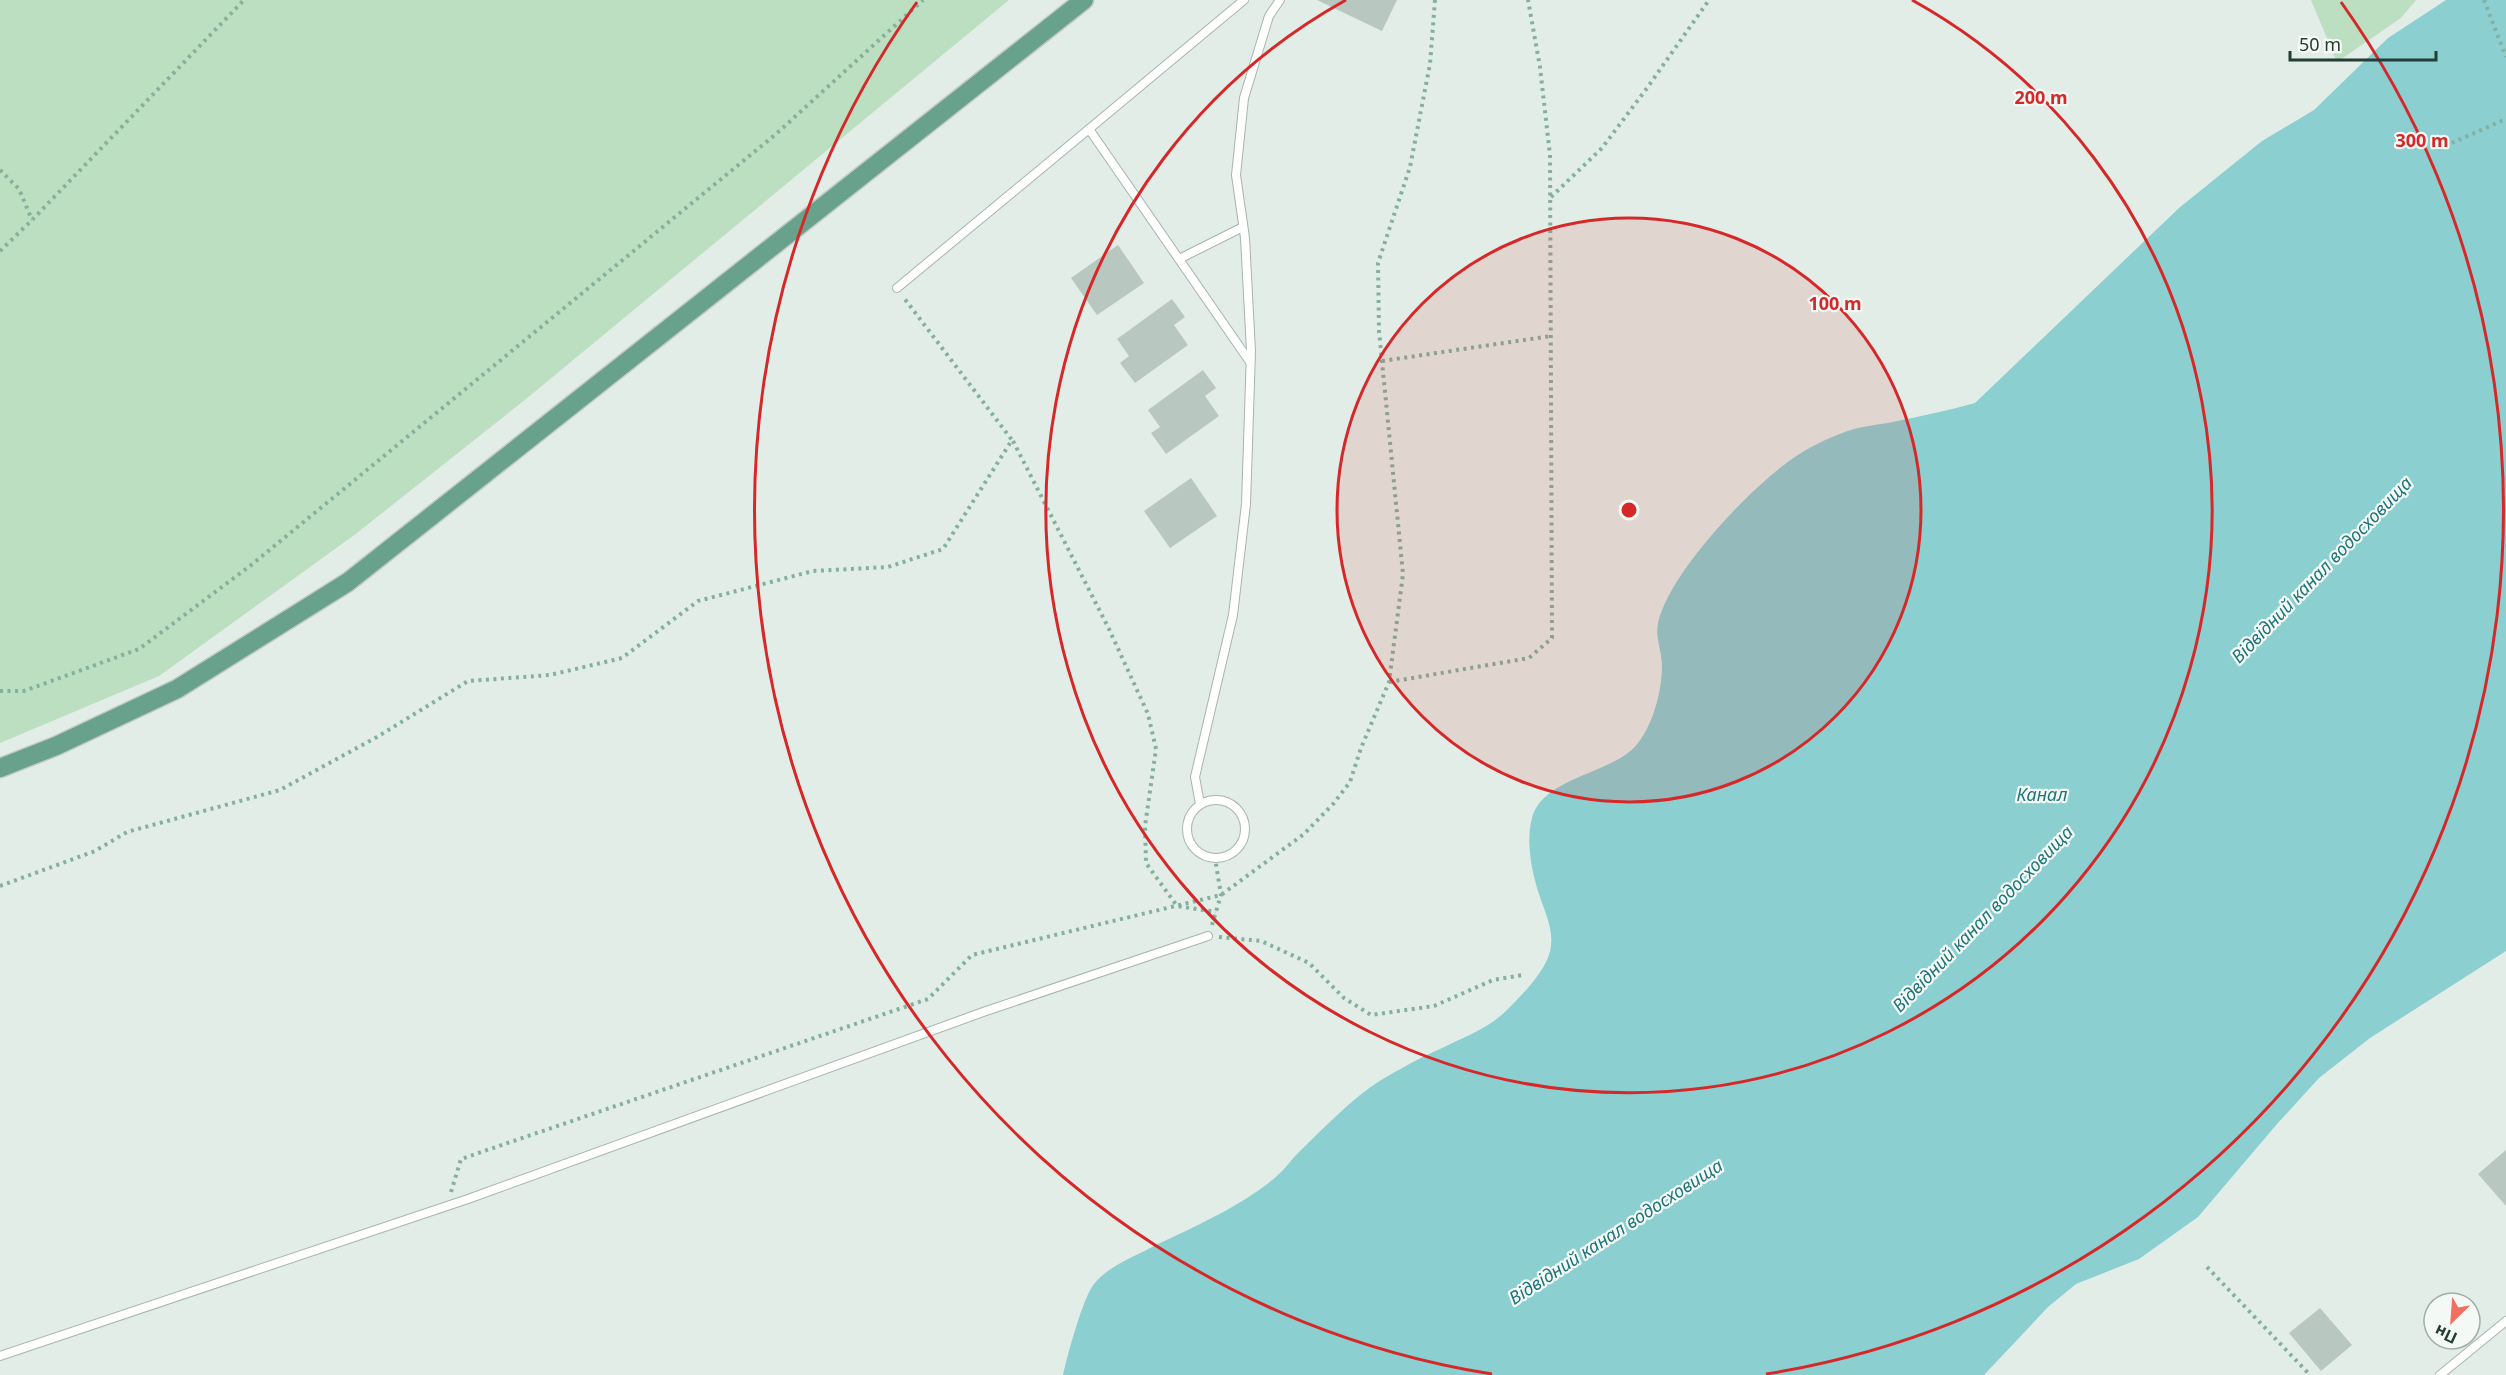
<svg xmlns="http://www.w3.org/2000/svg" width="2506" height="1375" font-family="'Noto Sans',sans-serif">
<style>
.green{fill:#bcdec1}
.water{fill:#8bcfd1}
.building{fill:#b8c8c0}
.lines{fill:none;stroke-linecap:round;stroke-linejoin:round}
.lane-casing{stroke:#a6b5ae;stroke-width:10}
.primary-casing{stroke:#c1c9c6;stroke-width:21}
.path{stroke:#84b09d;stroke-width:4;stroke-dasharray:3 4.5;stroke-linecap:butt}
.lane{stroke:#fff;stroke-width:8}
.primary{stroke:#68a28c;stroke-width:18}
.ring{fill:none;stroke:#d62828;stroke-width:3}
.labels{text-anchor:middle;stroke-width:4.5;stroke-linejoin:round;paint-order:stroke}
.water-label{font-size:18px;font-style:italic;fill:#1d757a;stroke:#f4f9f6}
.centre{fill:#d62828;stroke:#f4f9f6;stroke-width:3}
.ring-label{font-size:18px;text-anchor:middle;font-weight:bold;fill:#d62828;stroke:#f4f9f6;stroke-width:4.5;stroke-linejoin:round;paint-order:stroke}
</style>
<rect width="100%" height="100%" fill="#e3ede7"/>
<!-- green -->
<g class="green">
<path d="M0,0H1009L526,399L357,533L159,676L0,743Z"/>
<path d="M2311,0H2416L2401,18L2337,62Z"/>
</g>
<!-- water -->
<path class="water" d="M2446,0H2506V951L2370,1038L2319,1078L2277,1124L2198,1217L2139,1259L2076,1284L2048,1307L1984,1375H1063C1067,1357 1083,1297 1094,1284C1108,1266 1136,1256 1156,1245C1194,1227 1247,1203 1278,1175C1285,1169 1291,1160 1298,1153C1324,1128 1350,1100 1381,1080C1400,1069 1419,1058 1440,1049C1464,1037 1490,1028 1509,1008C1522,995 1538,978 1546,962C1559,937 1545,914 1538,891C1531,869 1526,840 1532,818C1543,776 1615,774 1638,743C1653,724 1662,691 1662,666C1662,651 1655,638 1658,623C1669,573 1750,488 1792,459C1807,448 1828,438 1845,432C1858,427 1874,425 1888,423C1917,417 1946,411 1975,403L2179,208L2262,141L2314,110L2388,38Z"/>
<!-- building -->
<g class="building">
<path d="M1317,0H1397L1382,31Z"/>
<path d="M1118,245L1144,283L1097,315L1071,278Z"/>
<path d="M1172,299L1185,317L1174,325L1188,345L1135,383L1120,363L1129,356L1117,339Z"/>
<path d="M1203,370L1216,388L1205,396L1219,416L1166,454L1151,433L1160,427L1148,410Z"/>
<path d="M1191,478L1217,516L1170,548L1144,511Z"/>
<path d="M2506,1150V1206L2478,1174Z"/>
<path d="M2320,1308L2352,1345L2321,1371L2289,1333Z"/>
</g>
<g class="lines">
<defs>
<g id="lane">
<path d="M1244,0L1089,129L1250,362"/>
<path d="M1179,259L1243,227"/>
<path d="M897,288L1089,129"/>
<circle cx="1216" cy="829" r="29"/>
<path d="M1200,804L1195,777L1233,615L1246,504L1251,351L1245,238L1236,175L1244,98L1269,16L1280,0"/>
<path d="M0,1356L468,1199L986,1011L1208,936"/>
<path d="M2440,1375L2506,1321"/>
</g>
<path id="primary" d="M0,768L56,746L177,689L348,582L1084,0"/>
</defs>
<!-- lane casing -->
<use href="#lane" class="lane-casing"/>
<!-- primary casing -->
<use href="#primary" class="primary-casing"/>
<!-- path -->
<g class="path">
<path d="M2484,0L2506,57"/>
<path d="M2438,149L2506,119"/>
<path d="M0,170L19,189L32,220"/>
<path d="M1551,197L1602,148L1647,88L1709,0"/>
<path d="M0,251L32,220L244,0"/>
<path d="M1382,361L1551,336"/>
<path d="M1013,441L1109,629L1148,714L1156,749L1145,826L1146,863L1177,906L1216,912"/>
<path d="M1389,682L1529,658L1552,638L1550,155L1540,67L1528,0"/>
<path d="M0,691H24L139,649L250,566L776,134L923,0"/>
<path d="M0,886L95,851L127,832L280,790L377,737L468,681L550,675L622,658L698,601L813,571L888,567L943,549L1012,440L904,298"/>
<path d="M1212,925L1221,895L1215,858"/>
<path d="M1219,937L1261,941L1309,963L1344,998L1371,1015L1434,1006L1493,980L1523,975"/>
<path d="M451,1192L461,1159L928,999L972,955L1221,895L1304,834L1334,803L1350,782L1361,748L1389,682L1403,574L1379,331L1378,263L1410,167L1430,64L1435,0"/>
<path d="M2207,1267L2310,1375"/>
</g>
<!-- lane -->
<use href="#lane" class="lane"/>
<!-- primary -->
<use href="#primary" class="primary"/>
</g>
<!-- distance rings -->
<circle cx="1629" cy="510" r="292" fill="#d62828" fill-opacity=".12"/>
<g class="ring">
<circle cx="1629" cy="510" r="292"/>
<path d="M1912 0A583 583 0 1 1 1346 0"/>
<path d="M1492 1374A875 875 0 0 1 917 2M2341 2A875 875 0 0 1 1766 1374"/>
</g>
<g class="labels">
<!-- water labels -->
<g class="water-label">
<text transform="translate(2322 570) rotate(-46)" y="6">Відвідний канал водосховища</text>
<text x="2042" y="801">Канал</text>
<text transform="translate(1983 919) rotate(-46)" y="6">Відвідний канал водосховища</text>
<text transform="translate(1616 1232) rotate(-33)" y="6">Відвідний канал водосховища</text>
</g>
</g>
<circle cx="1629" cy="510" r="9" class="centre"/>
<g class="ring-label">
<text x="2041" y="104">200 m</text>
<text x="2422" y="147">300 m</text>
<text x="1835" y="310">100 m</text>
</g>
<!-- north arrow -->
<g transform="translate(2452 1321) rotate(205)"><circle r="28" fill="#f4f9f6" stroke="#a0aea8" stroke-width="1.5"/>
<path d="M0-4.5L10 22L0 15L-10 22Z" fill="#f1705d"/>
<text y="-9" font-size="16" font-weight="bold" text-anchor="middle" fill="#233e34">Пн</text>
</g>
<!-- scale -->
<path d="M2290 51v9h146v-9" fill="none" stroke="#233e34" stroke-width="3"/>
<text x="2299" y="51" font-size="18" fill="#233e34" stroke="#f4f9f6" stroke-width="4.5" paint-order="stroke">50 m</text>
</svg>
